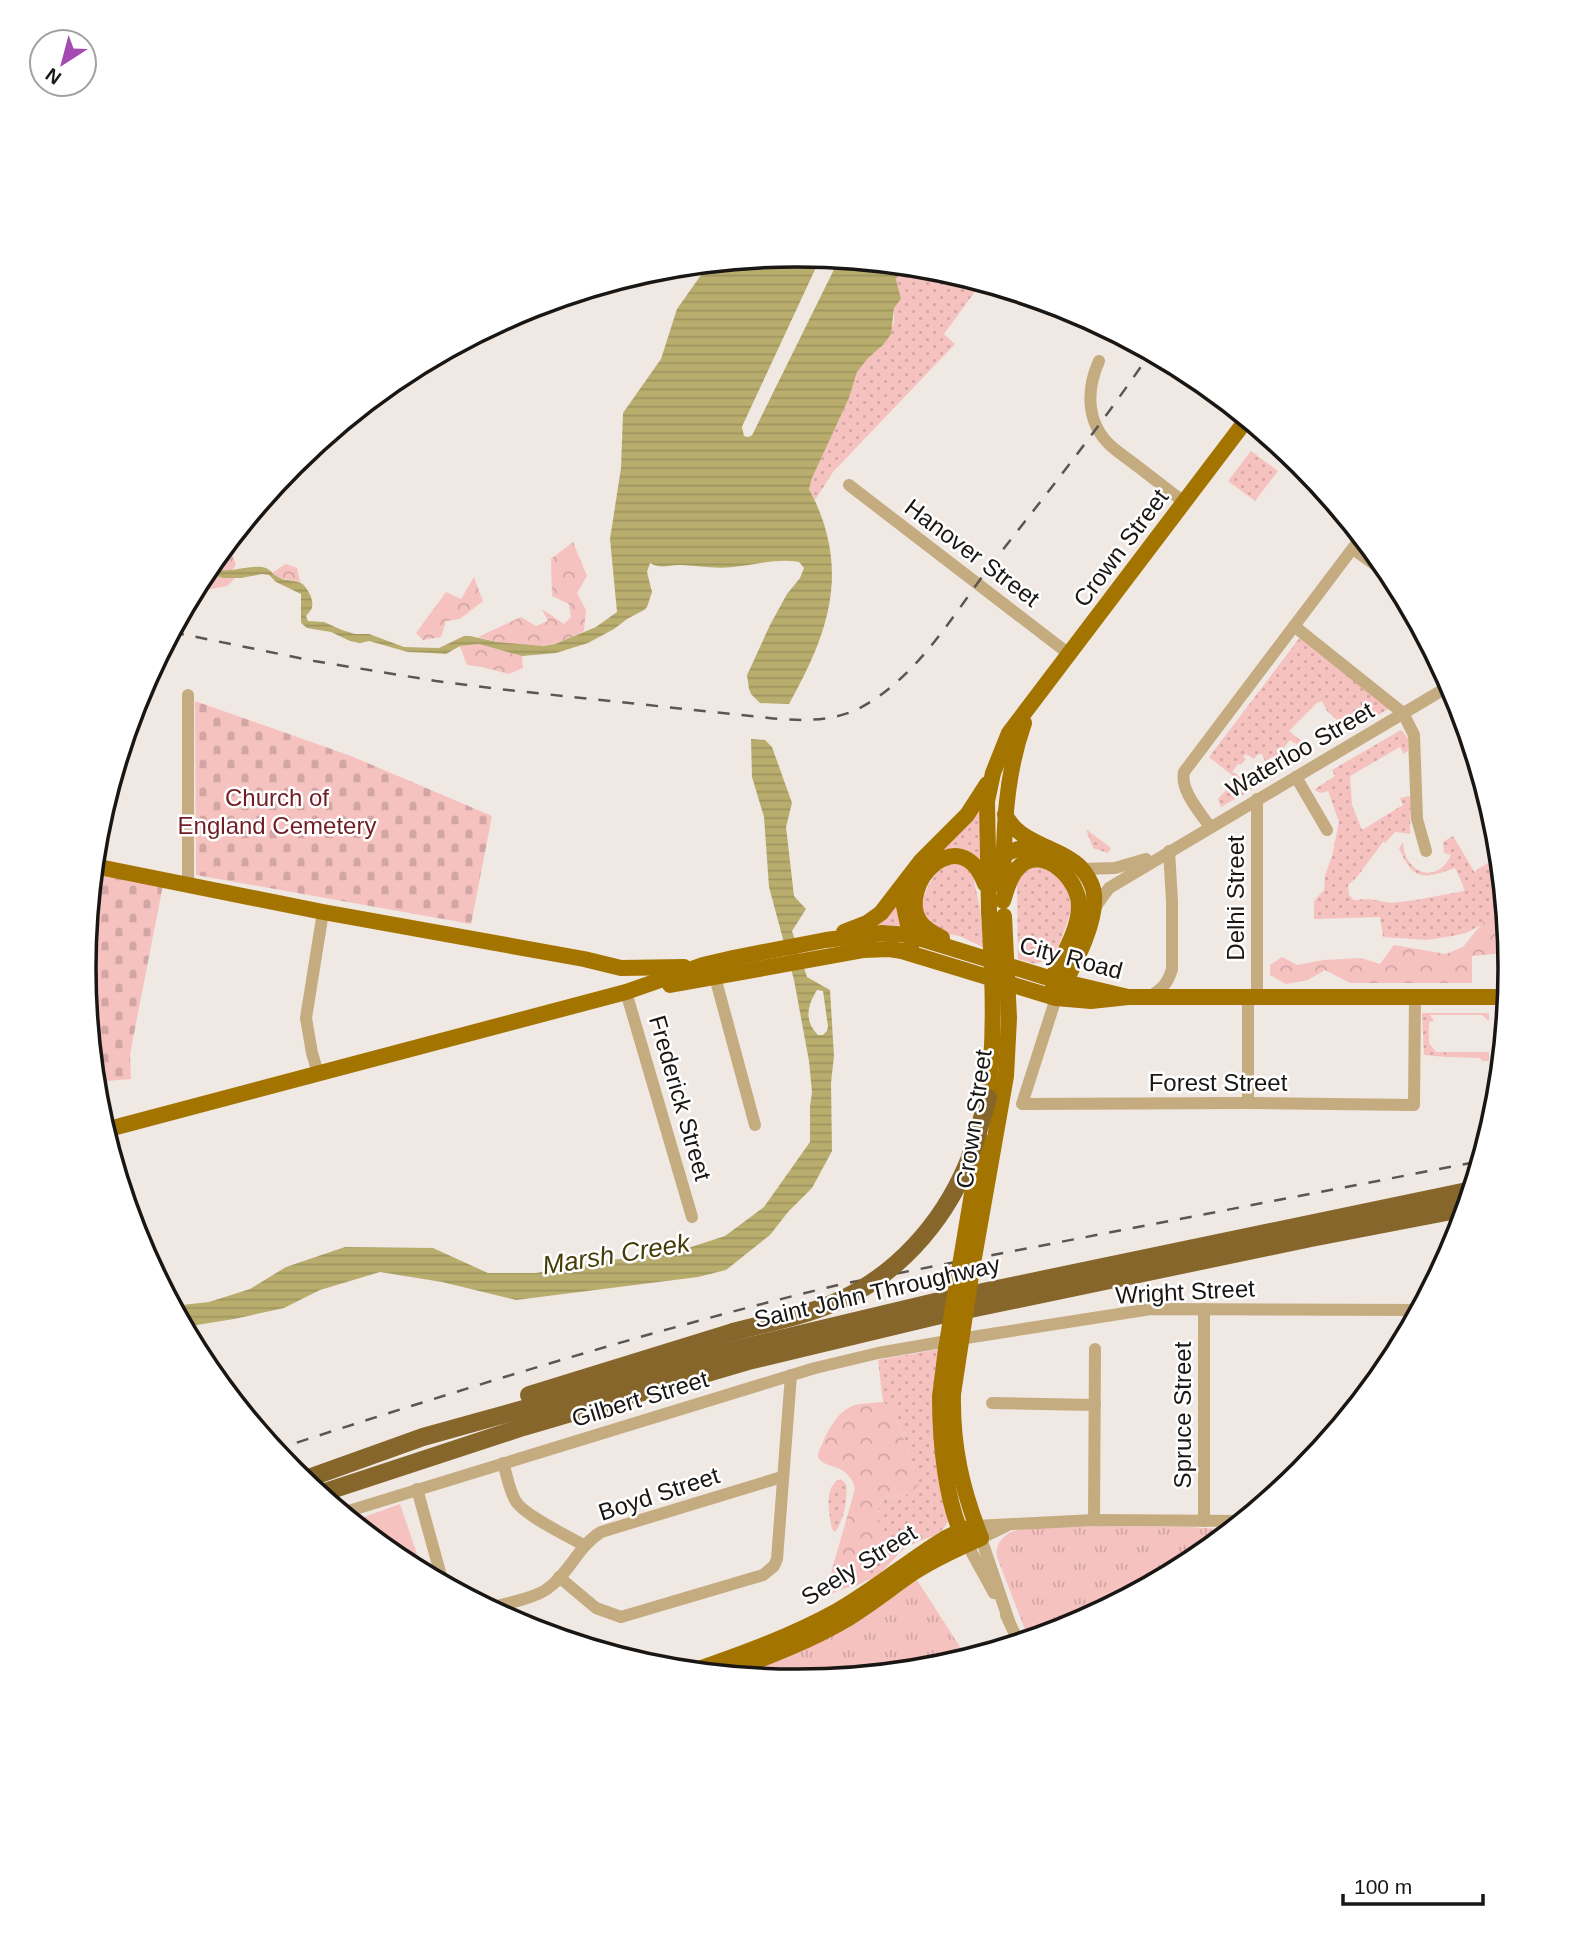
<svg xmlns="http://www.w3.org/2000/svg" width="1595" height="1936" font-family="Helvetica,sans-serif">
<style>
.grass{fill:url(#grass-dots)}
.forest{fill:url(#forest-crowns)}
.cemetery{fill:url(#cemetery-stones)}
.park{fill:url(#park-tufts)}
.pitch{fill:#f5c2c0}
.water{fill:url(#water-rules);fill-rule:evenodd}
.pier{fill:#f0e8e2}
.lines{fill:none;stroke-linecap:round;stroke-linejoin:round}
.minor{stroke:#c5ab80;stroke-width:12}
.major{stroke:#a47400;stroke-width:16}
.highway{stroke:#86662b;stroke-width:18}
.rail{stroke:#5b5653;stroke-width:2.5;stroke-dasharray:12 12;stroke-linecap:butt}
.major-bridge{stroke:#a47400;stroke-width:16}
.highway-bridge{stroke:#86662b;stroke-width:18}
.labels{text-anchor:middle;stroke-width:5;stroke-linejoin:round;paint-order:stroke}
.street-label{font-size:24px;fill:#191614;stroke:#fff}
.park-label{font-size:24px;fill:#701e24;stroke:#fff}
.water-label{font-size:26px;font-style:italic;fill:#443b06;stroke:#fff}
.rim{fill:none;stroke:#191614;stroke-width:3.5}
</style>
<defs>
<pattern id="grass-dots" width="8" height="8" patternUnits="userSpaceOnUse" patternTransform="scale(1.75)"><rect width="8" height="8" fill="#f5c2c0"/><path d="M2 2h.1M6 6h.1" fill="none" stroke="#d1a6a4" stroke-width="1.8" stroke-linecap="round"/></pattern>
<pattern id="forest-crowns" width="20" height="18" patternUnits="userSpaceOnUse" patternTransform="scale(1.75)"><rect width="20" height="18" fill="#f5c2c0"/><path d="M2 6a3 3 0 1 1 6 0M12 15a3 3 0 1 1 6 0" fill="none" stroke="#d1a6a4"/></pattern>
<pattern id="cemetery-stones" width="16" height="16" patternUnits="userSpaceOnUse" patternTransform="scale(1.75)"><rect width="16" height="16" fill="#f5c2c0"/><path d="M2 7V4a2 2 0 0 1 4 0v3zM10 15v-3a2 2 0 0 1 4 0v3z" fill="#d1a6a4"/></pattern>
<pattern id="park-tufts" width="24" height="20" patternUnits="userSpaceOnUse" patternTransform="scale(1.75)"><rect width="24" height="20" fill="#f5c2c0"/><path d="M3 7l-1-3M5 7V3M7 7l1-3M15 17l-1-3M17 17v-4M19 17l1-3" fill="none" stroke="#d1a6a4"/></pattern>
<pattern id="water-rules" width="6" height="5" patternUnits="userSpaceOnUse" patternTransform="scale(1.75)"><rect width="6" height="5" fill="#b9ad6e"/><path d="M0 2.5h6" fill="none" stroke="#9e945e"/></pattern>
</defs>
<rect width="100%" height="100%" fill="#f0e8e2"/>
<!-- grass -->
<g class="grass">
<path d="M907,265L937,268L982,282L944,334L955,344L833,472L815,500L809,489L812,478L849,398L857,372L868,358L883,345L894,323V308L901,299L896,279Z"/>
<path d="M1251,451L1278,471L1255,501L1228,481Z"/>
<path d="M1301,636L1392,707L1350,731L1327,711L1322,701L1317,703L1289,731L1301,741L1298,745L1290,740L1275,759L1271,757L1266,764L1262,754H1258L1254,759L1246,754L1243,757L1246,759L1241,765L1238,764L1232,772L1256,787L1221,807L1218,799L1226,790L1229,792L1233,787L1237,789L1242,783L1209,757Z"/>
<path d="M1401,730L1408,738V751L1404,754L1400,747L1350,776L1352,805L1362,830L1403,805L1400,798L1409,796L1411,799L1410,834L1395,832L1385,843L1383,842L1357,877L1348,885L1349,895L1354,900L1370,899L1391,903L1416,900L1464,891L1463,885L1455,868C1422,880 1413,880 1399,848L1403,843C1405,874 1437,885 1451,855L1444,853L1443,842L1453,836L1475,873L1476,870L1500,856L1505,910L1499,915L1466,933L1452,936L1427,940L1383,937L1380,917L1314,919V901L1324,890L1325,875L1332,856L1339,822L1328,791L1321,793L1316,791L1315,789L1335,776L1332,770Z"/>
<path d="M980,806L981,862C968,852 958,846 941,852Z"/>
<path d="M1086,829L1111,848L1108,853L1093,848Z"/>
<path d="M962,863L973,876L980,908L984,948C978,945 971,941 964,938C958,935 950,935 943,932C907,917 925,884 945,864Z"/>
<path d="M1031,867L1047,869L1067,886L1072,903L1071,912L1058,947L1049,960L1035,964L1018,959L1017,883L1021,873Z"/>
<path d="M898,899L902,926L877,925Z"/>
<path d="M1422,1013H1489V1021L1482,1015H1430L1434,1021L1429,1022V1043L1436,1052H1446V1057L1424,1055Z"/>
<path d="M939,1349L949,1518C942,1541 920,1536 904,1549C892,1559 882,1577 865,1581L870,1555L877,1550L882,1528L877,1516L882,1498L907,1495L915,1468L906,1447L896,1412L883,1402L878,1360Z"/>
<path d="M841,1479L846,1484C848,1498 844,1521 835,1532L832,1529C829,1514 823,1485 841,1479Z"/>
</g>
<!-- forest -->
<g class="forest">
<path d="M573,542L587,576L577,593L586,610L584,631C574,636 563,642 552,644C529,650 501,643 478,637L521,617L536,626L548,621L542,609L564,624L571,617L569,604L552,596L551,559Z"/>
<path d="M227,544L236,564L232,571L221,570L209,566Z"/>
<path d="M286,564L297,568L300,582L276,577L273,572Z"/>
<path d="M204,572L223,578L236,577L227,586L201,591L196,587Z"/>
<path d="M474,577L483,601L460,619L446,621L441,637L423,640L416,633L446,592L461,599Z"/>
<path d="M479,644L522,656L523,668L509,674L482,667L467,665L460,646Z"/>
<path d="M1505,910L1508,941L1504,953L1472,956V983H1350L1325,970L1308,980L1286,984L1270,975V965L1282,957L1297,965L1324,960L1361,958L1380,964L1394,945L1446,954L1463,947L1483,922L1499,915Z"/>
<path d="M1446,1052H1489V1061H1482L1480,1058L1446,1057Z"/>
<path d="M883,1402L896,1412L906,1447L915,1468L919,1485L907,1495L882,1498L877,1516L887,1536L884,1543L870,1555L865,1581C857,1587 852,1586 843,1589C833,1592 827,1599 816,1596L814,1592L827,1587L855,1489C848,1459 820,1472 818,1454C825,1437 835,1411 855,1405C864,1403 874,1403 883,1402Z"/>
</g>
<!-- cemetery -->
<g class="cemetery">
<path d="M195,701L351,756L492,816L471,924L196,875Z"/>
<path d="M94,866L164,880L130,1054L131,1079L95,1082L84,968Z"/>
</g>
<!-- park -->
<g class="park">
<path d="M1095,1526L1191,1527L1232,1530L1194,1561L1070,1627L1029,1640L997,1557C995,1547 1000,1539 1009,1533C1021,1526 1077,1527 1095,1526Z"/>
<path d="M917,1580L960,1647L907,1671L797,1681L742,1676L839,1632Z"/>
</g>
<!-- pitch -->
<path class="pitch" d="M400,1504L417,1554L413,1556L417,1569L401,1561L353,1521Z"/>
<!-- water -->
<g class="water">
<path d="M798,255L821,257L742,427L748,437L752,435L839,259L907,265L896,279L901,299L894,308L891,334L883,345L868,358L857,372L849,398L812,478L809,489C851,568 830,631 789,704L760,703L751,694L749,689L747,675L749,671L770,625L787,594L800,578L804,568L799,562C777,558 755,565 733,567C715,569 699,566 682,565C670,564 662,570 650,563L647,572L652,592L647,607L644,610L627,619L614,629L588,643L556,653L522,656L479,644L460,646L446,654L432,653L408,652L369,641L360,643L350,641L331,632L307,628L301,623V594L276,582L269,575L262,574L241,578H223L204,572L209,566C227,576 243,565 262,567C271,568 272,575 280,578C286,581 295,580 301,583C307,587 314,599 312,607C312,609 308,614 306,616L308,621L324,622L342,630L355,634H369L404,647L439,648L464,636H470L497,642L543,646L555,644L596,627L617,612L610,539L621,468L623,413L661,359L677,309L701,275L698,264Z"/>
<path d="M751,739L765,740L772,747L792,803L786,827L794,896L806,909L792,931L807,977L830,990L834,1056L831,1083L832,1151L812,1188L788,1212L770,1235L726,1270L698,1277L516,1300L442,1282L380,1272L320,1290L284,1308L234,1319L184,1327L173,1306L209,1302L250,1289L286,1267L345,1247L433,1248L488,1273H536L583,1264L664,1253L688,1248L725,1236L764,1207L810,1142V1107L812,1092L809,1061L794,980L769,887L764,817L752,777ZM817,990L823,991L828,1026L827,1031L823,1035H818C804,1021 807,1006 817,990Z"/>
</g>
<!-- pier -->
<path class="pier" d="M821,257H825L745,428L746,433H749L836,258L839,259L752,435L748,437L744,436L742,427Z"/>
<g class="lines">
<!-- minor -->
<g class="minor">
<path d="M1099,361C1086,390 1086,423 1111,446C1119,453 1128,459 1137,466C1153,478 1168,490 1184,502"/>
<path d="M849,485L1069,654"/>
<path d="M1353,549L1394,578"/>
<path d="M1294,626L1403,713L1414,735L1417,819L1426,851"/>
<path d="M1296,777L1327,830"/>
<path d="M1210,827C1200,812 1180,791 1184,772L1362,536"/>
<path d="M1081,869L1115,868L1146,859"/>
<path d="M188,885V695"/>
<path d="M1094,909L1109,888L1141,869L1451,685"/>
<path d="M715,977L755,1125"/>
<path d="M626,992L692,1217"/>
<path d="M1148,997C1162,990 1168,983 1172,969V901L1169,851"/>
<path d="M1257,997V799"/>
<path d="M1056,998L1022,1104L1248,1103L1414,1105L1415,997"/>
<path d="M318,1073L312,1053L306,1018L323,912"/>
<path d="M1248,1103V998"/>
<path d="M1204,1309V1521"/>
<path d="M992,1403L1095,1405"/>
<path d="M503,1463C507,1475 509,1489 515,1500C523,1515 568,1536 585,1546"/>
<path d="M417,1489L443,1583"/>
<path d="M342,1513L815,1368L878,1353L953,1340L1151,1309L1420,1310"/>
<path d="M1094,1520L1095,1349"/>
<path d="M976,1526L1094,1520L1243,1521"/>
<path d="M1006,1526L981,1538L1009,1621"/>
<path d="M967,1544L994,1593"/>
<path d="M559,1577L596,1608L621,1617L763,1575L774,1566L777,1559L791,1375"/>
<path d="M489,1608C504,1604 535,1598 547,1589C569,1574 578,1546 601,1532L782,1477"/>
<path d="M1006,1615L1019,1643"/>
</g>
<!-- major -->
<g class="major">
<path d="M1005,814C1013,832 1029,839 1046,847C1057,852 1070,857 1079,866C1086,873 1093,884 1094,894C1097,923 1074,965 1061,990"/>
<path d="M996,857L1018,849L1046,850"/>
<path d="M94,866L323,912L584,959L621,968L684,967"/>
<path d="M908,883L904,906L912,944"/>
<path d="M1003,887C1004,830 1005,776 1024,723"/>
<path d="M1003,901C1007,889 1010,875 1020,866C1043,845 1080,879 1079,907C1079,930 1061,958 1052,979L1054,989"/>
<path d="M989,911L987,801L993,773L1009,733L1247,419"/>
<path d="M844,932L867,923L881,913L921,861L967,815L987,784"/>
<path d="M942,938C934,934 925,929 920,922C896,885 960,818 985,884"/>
<path d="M670,985L864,950L889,949L902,951L1056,998L1091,1001L1128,997H1508"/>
<path d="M105,1130L626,992L703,965L733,958L826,940L882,933L909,935L1052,979L1128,997"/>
<path d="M940,1397C940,1439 945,1501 964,1539"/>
<path d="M693,1671C742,1654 792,1636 837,1611C874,1590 908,1561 944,1539L960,1531L976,1526"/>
<path d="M723,1674C765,1658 808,1642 847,1619C870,1605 891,1588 913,1573C934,1559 957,1549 981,1538C962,1489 952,1447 953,1394"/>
</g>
<!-- highway -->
<g class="highway">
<path d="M529,1395L733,1332"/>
<path d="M303,1480L423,1437L742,1348L935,1302L1472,1190"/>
<path d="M319,1494L523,1427L748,1361L932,1317L1311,1238L1467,1208"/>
</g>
<!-- rail -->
<g class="rail">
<path d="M172,632L314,661L436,681L498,689L769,718C798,721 831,722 858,709C918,678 954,613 994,561C1048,492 1102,424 1151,352"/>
<path d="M274,1450C462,1389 650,1330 842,1284L1481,1161"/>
</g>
<!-- major-bridge -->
<g class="major-bridge">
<path d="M986,1111C996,1044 993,978 989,911"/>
<path d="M953,1394L972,1269L1006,1076L1009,1018L1004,916"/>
<path d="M940,1397L946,1349L981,1140"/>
</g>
<!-- highway-bridge -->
<path class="highway-bridge" d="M733,1332C767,1323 804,1316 836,1302C896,1276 942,1224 967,1165C976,1143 981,1120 988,1098"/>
</g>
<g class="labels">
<!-- street labels -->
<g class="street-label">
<text transform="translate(1121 548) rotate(-53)" y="8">Crown Street</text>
<text transform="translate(972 553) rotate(37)" y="8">Hanover Street</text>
<text transform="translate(1300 750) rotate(-30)" y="8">Waterloo Street</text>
<text transform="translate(1236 898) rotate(-90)" y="8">Delhi Street</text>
<text transform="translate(1071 958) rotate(15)" y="8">City Road</text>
<text x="1218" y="1091">Forest Street</text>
<text transform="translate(680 1098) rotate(74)" y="8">Frederick Street</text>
<text transform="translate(974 1119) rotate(-82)" y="8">Crown Street</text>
<text transform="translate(877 1292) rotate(-13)" y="8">Saint John Throughway</text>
<text transform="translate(1185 1292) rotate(-3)" y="8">Wright Street</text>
<text transform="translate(640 1399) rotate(-17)" y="8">Gilbert Street</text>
<text transform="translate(1183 1415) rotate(-90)" y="8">Spruce Street</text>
<text transform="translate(659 1494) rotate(-18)" y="8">Boyd Street</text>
<text transform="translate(859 1565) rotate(-32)" y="8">Seely Street</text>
</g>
<!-- park labels -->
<g class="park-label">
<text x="277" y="806">Church of<tspan x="277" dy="28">England Cemetery</tspan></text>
</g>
<!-- water labels -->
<g class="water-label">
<text transform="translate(616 1254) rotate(-9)" y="9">Marsh Creek</text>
</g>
</g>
<!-- crop -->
<path d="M0 0H1595V1936H0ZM96 968a701 701 0 1 1 1402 0a701 701 0 1 1-1402 0Z" fill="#fff" fill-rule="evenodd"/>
<path class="rim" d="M96 968a701 701 0 1 1 1402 0a701 701 0 1 1-1402 0Z"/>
<!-- north arrow -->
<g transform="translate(63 63) rotate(216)"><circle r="33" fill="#ffffff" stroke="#a3a2a1" stroke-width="2"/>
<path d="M0-5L12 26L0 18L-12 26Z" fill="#a549b3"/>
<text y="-10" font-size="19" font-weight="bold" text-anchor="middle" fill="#191614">N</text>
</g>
<!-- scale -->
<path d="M1343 1894v10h140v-10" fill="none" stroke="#191614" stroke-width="3.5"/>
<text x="1354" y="1894" font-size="21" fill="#191614" stroke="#ffffff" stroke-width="5" paint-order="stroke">100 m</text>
</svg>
